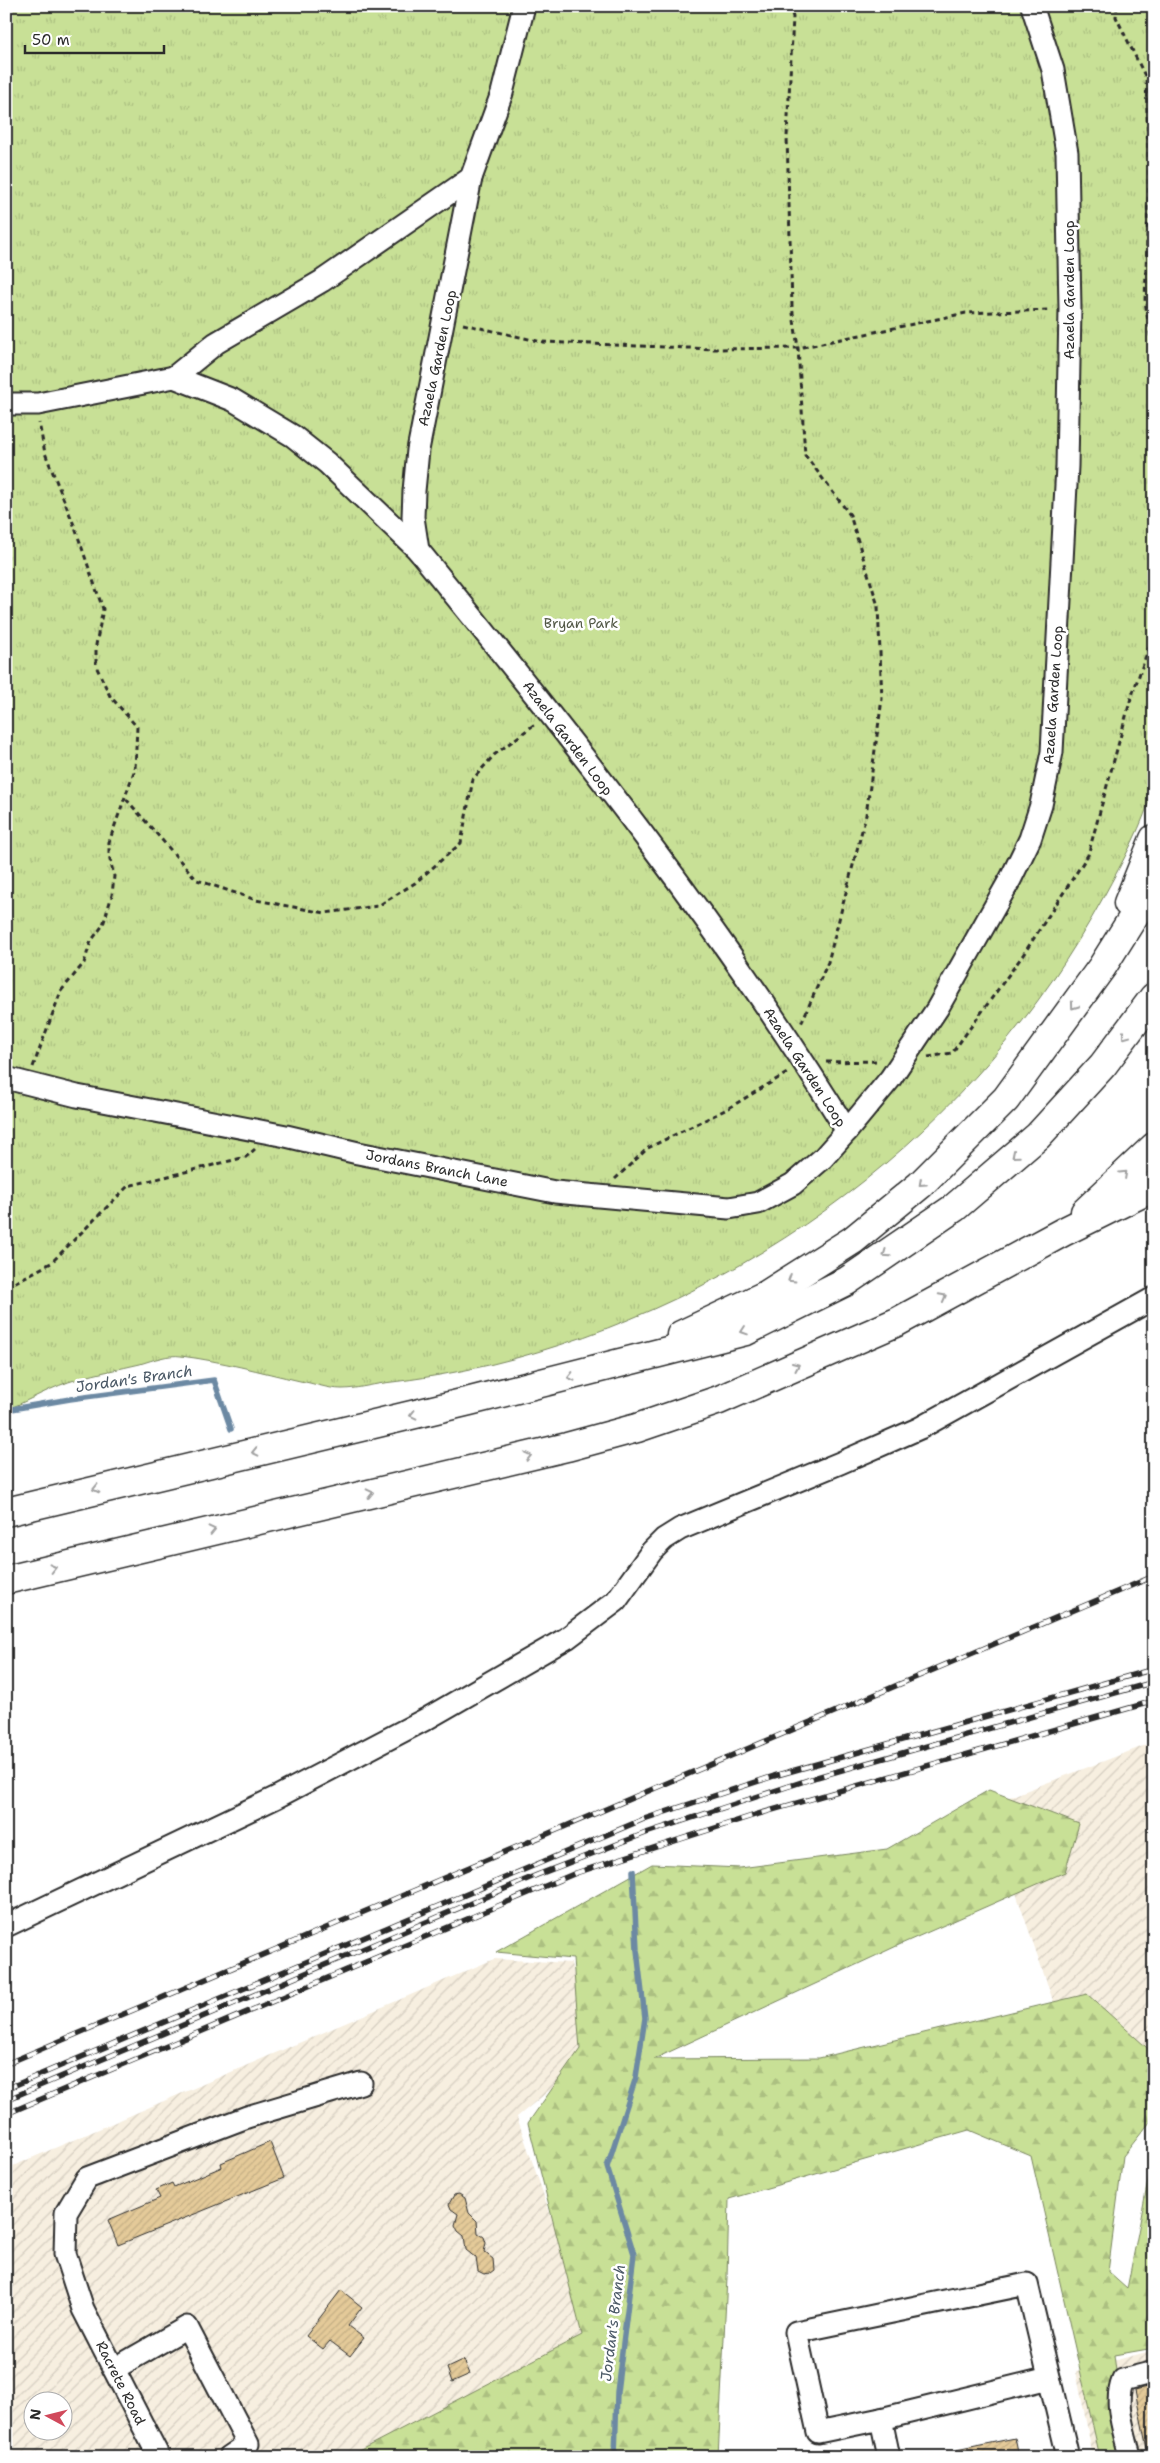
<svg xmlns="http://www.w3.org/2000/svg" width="1160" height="2463" font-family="'Shantell Sans',sans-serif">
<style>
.industrial{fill:url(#industrial-furrows);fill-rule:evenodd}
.grass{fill:url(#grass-tufts);stroke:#7a8660}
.forest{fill:url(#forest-firs);stroke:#7a8660}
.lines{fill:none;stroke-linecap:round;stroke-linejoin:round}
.stream{stroke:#6c89a3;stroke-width:5.5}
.building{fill:url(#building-hatch);stroke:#2b2b2b}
.minor-casing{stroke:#2b2b2b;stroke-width:25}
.highway-casing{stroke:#2b2b2b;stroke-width:31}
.path{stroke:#2b2b2b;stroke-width:3;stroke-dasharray:5 4;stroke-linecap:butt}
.minor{stroke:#fff;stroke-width:21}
.highway{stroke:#fff;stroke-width:28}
.rail-casing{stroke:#2b2b2b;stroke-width:5.5}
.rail{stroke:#fff;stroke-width:4;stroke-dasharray:11;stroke-linecap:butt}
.oneway{stroke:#a0a0a0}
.labels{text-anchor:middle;stroke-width:5;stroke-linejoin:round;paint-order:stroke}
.street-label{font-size:14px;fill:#2b2b2b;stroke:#fff}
.park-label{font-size:14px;fill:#525846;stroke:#fff}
.water-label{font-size:15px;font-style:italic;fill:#4c5a67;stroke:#fff}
</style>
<defs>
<pattern id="industrial-furrows" width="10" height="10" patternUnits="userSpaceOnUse" patternTransform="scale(1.25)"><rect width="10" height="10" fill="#f7efe0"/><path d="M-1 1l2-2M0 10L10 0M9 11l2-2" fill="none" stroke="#d4cdc0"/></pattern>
<pattern id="grass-tufts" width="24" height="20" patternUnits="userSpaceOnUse" patternTransform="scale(1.25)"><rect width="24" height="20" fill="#c8e096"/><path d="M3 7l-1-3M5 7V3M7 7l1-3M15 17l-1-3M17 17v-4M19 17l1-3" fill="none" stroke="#acc081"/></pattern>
<pattern id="forest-firs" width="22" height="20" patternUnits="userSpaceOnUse" patternTransform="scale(1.25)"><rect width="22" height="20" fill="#c8e096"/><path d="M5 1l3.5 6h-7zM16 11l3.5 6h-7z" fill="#acc081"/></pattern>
<pattern id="building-hatch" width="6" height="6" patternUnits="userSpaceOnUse" patternTransform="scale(1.25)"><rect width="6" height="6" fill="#e4ca99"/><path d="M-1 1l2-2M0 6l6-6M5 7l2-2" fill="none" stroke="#c4ae84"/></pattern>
</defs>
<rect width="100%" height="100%" fill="#fff"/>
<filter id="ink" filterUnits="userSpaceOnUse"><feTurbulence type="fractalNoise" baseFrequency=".02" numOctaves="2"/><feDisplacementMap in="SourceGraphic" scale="10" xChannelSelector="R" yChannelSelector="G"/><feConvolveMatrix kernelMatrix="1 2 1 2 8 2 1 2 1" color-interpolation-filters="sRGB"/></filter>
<g filter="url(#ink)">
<!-- industrial -->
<g class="industrial">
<path d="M1154,1742V2096L1072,2056L986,1806Z"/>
<path d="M494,1959L571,1963L594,2054L517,2117L593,2339L439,2457H6V2169ZM32,2400H62V2430H32Z"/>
<path d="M1154,2350V2457H1093L1076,2371Z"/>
</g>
<!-- grass -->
<path class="grass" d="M6,6H1154V786C1143,825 1123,861 1104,896C978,1130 747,1303 489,1365C454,1373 419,1379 384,1383C370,1385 355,1389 342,1389C328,1389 313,1383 300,1381C261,1372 221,1361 181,1356C169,1354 153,1360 140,1364C119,1369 98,1373 78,1379C53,1386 30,1400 6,1410Z"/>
<!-- forest -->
<path class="forest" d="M989,1790L1079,1824L1065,1872L901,1944L654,2059L819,2058L1087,1994L1154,2054V2117L1123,2156L1108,2272L1127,2289L1149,2176L1154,2174V2348L1114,2355L1127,2457H1100L1031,2156L969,2130L729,2199L727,2278L718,2457H347L582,2335L528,2123L580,2049L573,1959L496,1952L652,1864L740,1868L887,1849Z"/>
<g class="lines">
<!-- stream -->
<g class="stream">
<path d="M6,1410L70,1399L214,1380L231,1429"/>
<path d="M615,2457L617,2392L634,2254L607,2167L636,2077L645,2018L637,1950L633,1871"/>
</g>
</g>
<!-- building -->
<g class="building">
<path d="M270,2142L284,2178L118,2245L108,2220L160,2198L156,2190L172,2183L174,2187L222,2167L221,2163Z"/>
<path d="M459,2194L465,2198L469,2213L477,2221L478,2233L484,2237L486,2243L484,2252L493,2259L494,2270L490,2273L484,2274L478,2271L476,2258L466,2250L464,2236L458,2231L455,2225L458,2214L451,2209L449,2204L454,2195Z"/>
<path d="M341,2290L362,2307L348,2326L364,2338L350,2356L330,2341L323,2349L306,2336Z"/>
<path d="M464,2360L470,2374L452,2382L447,2368Z"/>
<path d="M1154,2385V2448L1147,2449L1135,2390Z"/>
<path d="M1015,2438L1019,2457H957L956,2450Z"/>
</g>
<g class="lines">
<defs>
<g id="minor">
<path d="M524,6L502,93L471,178L430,389L418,450L414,491L413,517L418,550C570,736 721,926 847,1131L890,1079L937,1009L1011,878L1030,839L1041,805L1052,752L1067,466L1070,309L1067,153L1053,70L1032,6"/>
<path d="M174,377L216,343L322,281L471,178"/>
<path d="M6,404H38L174,377L233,400L293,436L327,463L418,550"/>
<path d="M6,1078L77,1096L286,1136L358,1153L555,1192L729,1208L758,1203L793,1184L823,1158L847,1131"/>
<path d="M6,1926L277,1797L428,1718L567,1638L616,1601L652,1551L664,1539L680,1529L840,1463L920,1428L1154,1298"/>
<path d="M114,2369L187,2327L248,2444L229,2457"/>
<path d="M881,2419L1049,2378"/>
<path d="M159,2457L83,2309L65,2254L66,2213L87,2178L247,2117L361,2083"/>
<path d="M889,2457L881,2419L818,2432L796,2332L1027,2284L1068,2457"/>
<path d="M1130,2457C1125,2432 1113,2404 1123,2380L1154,2372"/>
</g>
<g id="highway">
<path d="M1128,903L1154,839"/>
<path d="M1085,1212L1154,1147"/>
<path d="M681,1335L766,1295L853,1240L920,1185L1006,1099L1102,967L1154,884"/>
<path d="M6,1512L470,1401L746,1331L847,1281L954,1208L1038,1136L1103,1065L1154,997"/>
<path d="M6,1580L567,1447L637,1428L719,1400L897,1322L1063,1232L1144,1192L1154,1185"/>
</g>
</defs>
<!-- minor casing -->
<use href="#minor" class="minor-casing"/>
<!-- highway casing -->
<use href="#highway" class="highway-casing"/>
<!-- path -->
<g class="path">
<path d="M789,6L793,17L787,137L792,306L798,348L805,455L850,515L878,606L882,699L866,815L828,962L801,1024"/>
<path d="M1117,6L1116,17L1146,78L1149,177L1145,301L1154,360"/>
<path d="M463,324L542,342L713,349L798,348L966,313L1050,310"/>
<path d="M126,799L197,880L256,900L325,913L378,906L415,883L461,843L473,779L494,755L535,724"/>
<path d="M928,1057L952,1053L1023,955L1088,855L1131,698L1154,633"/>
<path d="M826,1062L879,1061"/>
<path d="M33,1067L61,991L84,963L91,941L103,925L112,895L114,876L109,855V842L135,769L137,727L110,696L96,666V645L103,609L74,525L45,453L39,423"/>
<path d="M615,1179L648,1148L727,1109L787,1073"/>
<path d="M6,1284L14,1283L51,1263L128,1186L246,1157L255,1149"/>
</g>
<!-- minor -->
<use href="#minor" class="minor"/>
<!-- highway -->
<use href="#highway" class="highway"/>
<defs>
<g id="rail">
<path d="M6,2064L1154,1576"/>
<path d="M6,2089L644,1819L774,1776L1154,1669"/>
<path d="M6,2100L537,1875L646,1833L817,1777L1154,1682"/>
<path d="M6,2114L576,1873L755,1815L1154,1701"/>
</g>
</defs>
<!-- rail casing -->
<use href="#rail" class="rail-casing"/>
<!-- rail -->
<use href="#rail" class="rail"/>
</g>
<!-- one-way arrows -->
<defs><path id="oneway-chevron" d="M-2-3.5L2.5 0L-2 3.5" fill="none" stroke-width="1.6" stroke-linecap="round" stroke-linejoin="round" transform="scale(1.25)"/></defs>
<g class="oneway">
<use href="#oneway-chevron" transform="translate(1074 1006) rotate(126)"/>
<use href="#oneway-chevron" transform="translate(1125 1036) rotate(127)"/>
<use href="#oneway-chevron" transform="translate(1015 1155) rotate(140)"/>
<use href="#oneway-chevron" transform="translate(1124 1174) rotate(-43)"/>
<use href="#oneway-chevron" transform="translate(922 1183) rotate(138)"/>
<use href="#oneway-chevron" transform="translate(886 1254) rotate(145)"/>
<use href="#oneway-chevron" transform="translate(791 1279) rotate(148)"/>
<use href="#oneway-chevron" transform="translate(943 1297) rotate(-28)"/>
<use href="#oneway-chevron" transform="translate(744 1331) rotate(161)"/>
<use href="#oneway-chevron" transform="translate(796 1366) rotate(-24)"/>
<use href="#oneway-chevron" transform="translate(571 1377) rotate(166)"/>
<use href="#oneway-chevron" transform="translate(413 1415) rotate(167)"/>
<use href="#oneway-chevron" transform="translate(255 1452) rotate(167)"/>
<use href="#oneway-chevron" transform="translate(528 1456) rotate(-13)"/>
<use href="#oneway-chevron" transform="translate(96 1489) rotate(167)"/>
<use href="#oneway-chevron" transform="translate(370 1493) rotate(-13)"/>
<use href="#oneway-chevron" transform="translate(212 1530) rotate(-13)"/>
<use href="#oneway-chevron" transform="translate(53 1568) rotate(-14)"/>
</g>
</g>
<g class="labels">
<!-- street labels -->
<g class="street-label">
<text transform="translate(1069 290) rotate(-90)" y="5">Azaela Garden Loop</text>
<text transform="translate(437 358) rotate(-78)" y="5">Azaela Garden Loop</text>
<text transform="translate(1053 695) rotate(-86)" y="5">Azaela Garden Loop</text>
<text transform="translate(568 738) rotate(53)" y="5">Azaela Garden Loop</text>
<text transform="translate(805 1067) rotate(57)" y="5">Azaela Garden Loop</text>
<text transform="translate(437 1168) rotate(11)" y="5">Jordans Branch Lane</text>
<text transform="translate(121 2383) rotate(63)" y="5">Racrete Road</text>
</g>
<!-- park labels -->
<g class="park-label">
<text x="581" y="628">Bryan Park</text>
</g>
<!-- water labels -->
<g class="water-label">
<text transform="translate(134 1379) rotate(-8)" y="5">Jordan's Branch</text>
<text transform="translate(613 2323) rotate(-83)" y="5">Jordan's Branch</text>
</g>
</g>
<!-- margin -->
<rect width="1160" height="2463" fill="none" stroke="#fff" stroke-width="25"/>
<rect x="12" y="12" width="1135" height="2438" fill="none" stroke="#2b2b2b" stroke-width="2" filter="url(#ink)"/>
<!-- north arrow -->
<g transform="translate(48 2416) rotate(277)"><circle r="24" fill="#ffffff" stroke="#aaaaaa"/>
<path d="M0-4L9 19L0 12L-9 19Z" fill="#d1495b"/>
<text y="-8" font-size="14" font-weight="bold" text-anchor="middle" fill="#2b2b2b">N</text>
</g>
<!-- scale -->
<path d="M25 45v8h139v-8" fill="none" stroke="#2b2b2b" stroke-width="2.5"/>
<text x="32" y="45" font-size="15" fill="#2b2b2b" stroke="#ffffff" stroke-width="4" paint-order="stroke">50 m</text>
</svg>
